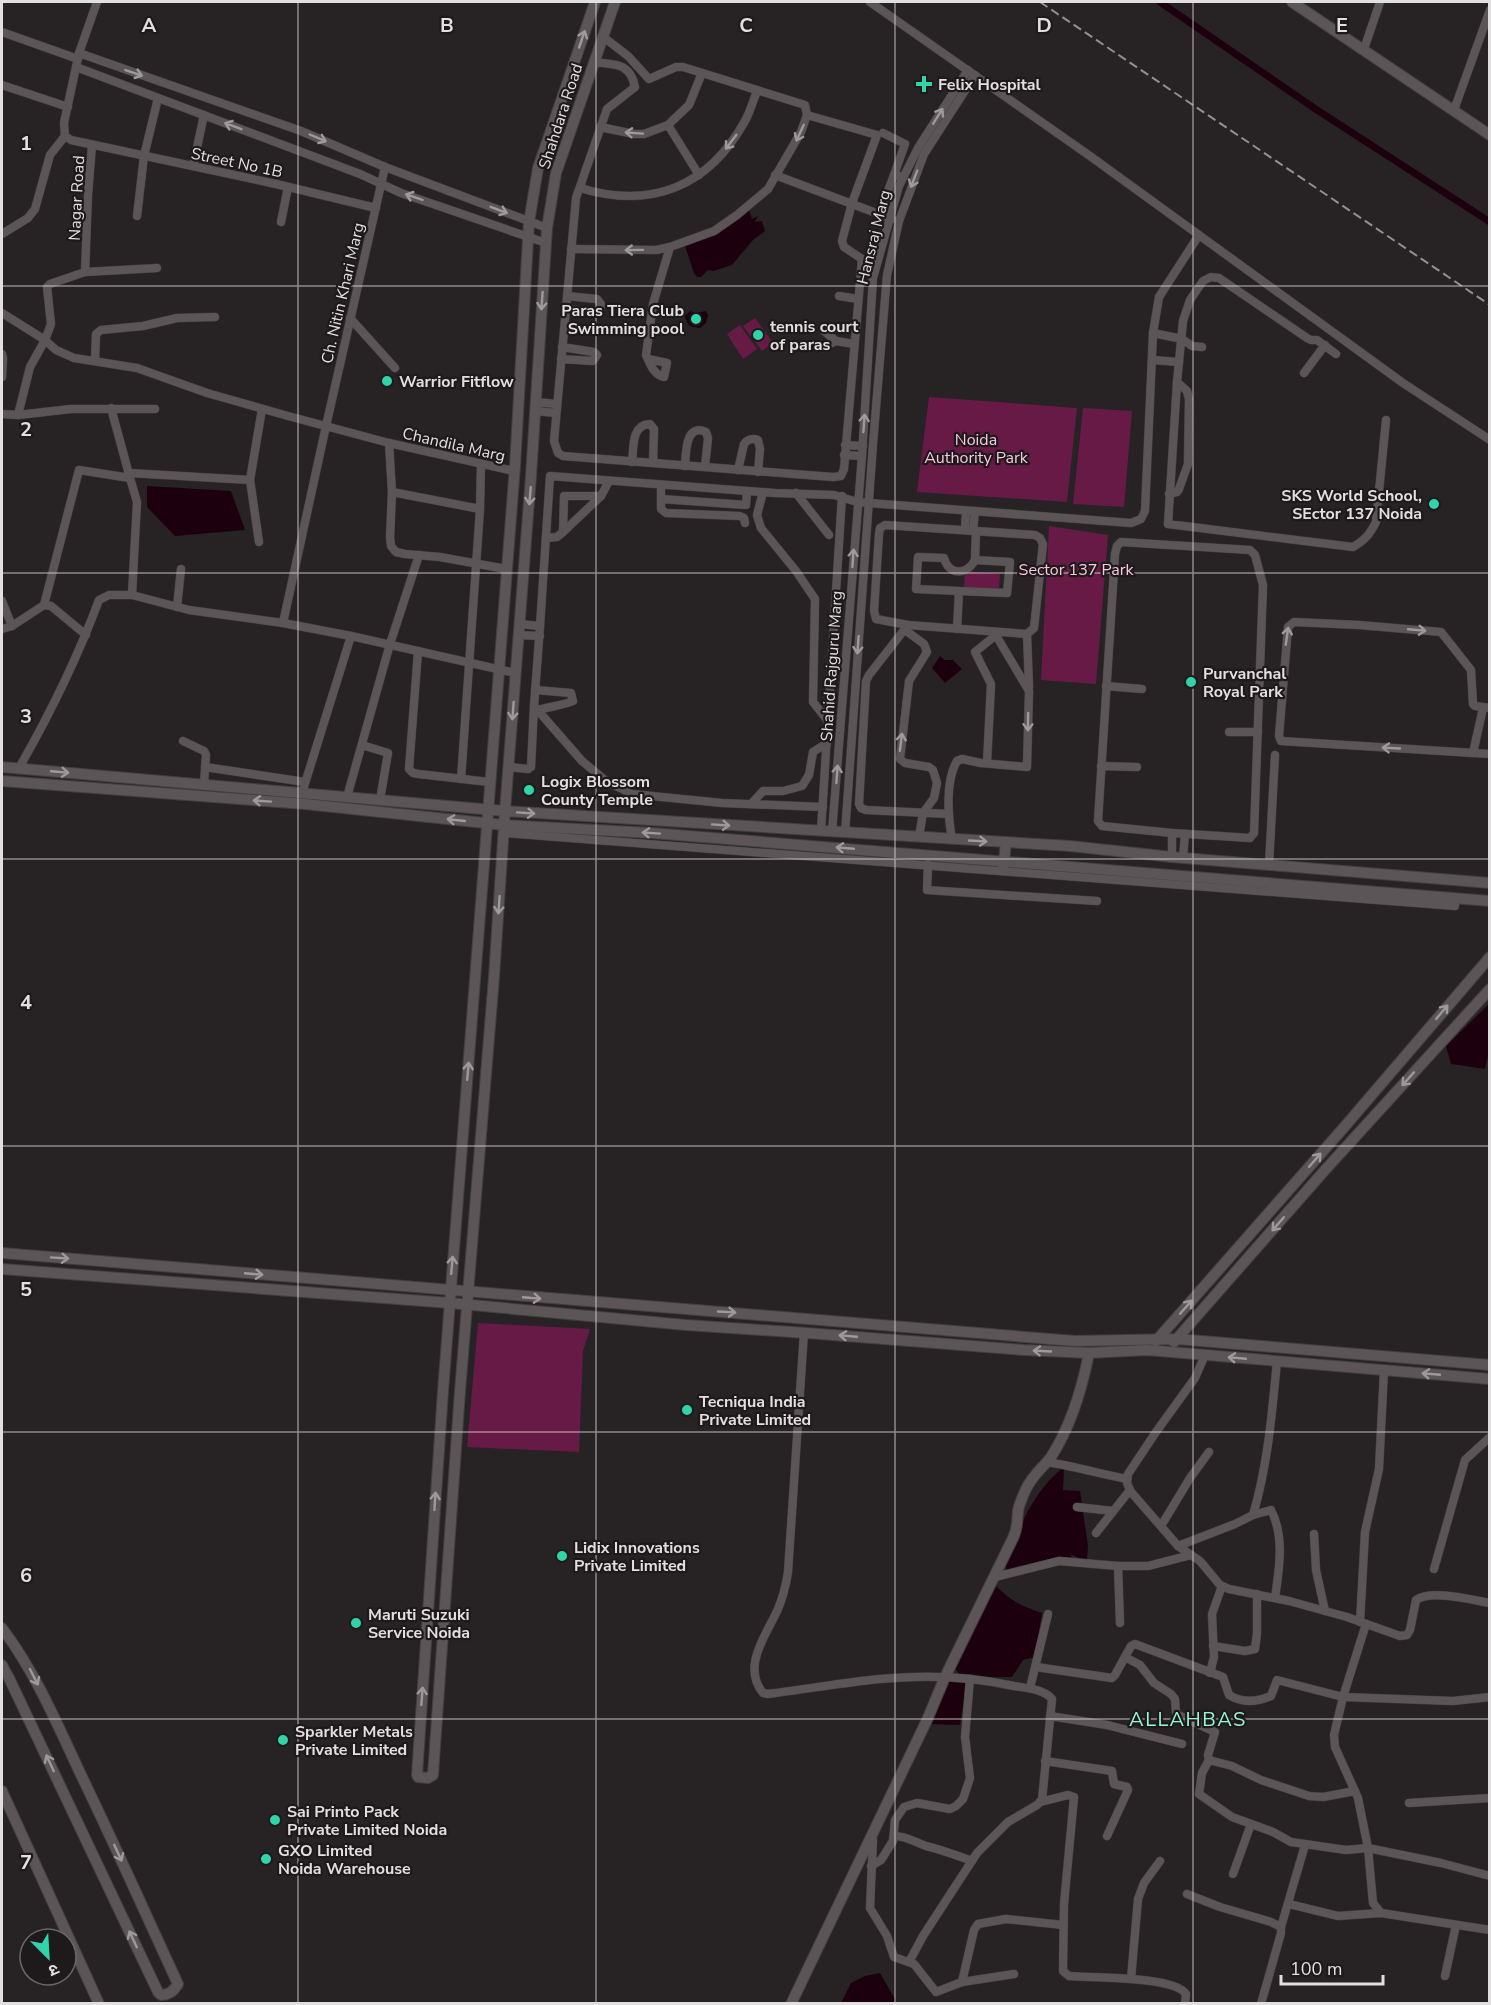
<svg xmlns="http://www.w3.org/2000/svg" width="1491" height="2005" font-family="'Nunito Sans','Noto Sans Devanagari',sans-serif">
<style>
.green{fill:#671a45}
.water{fill:#1d000e}
.lines{fill:none;stroke-linecap:round;stroke-linejoin:round}
.canal{stroke:#1d000e;stroke-width:7}
.minor-casing{stroke:#423f40;stroke-width:9}
.tertiary-casing{stroke:#423f40;stroke-width:12}
.minor{stroke:#5b5557;stroke-width:8}
.tertiary{stroke:#5b5557;stroke-width:10}
.rail{stroke:#939091;stroke-width:2;stroke-dasharray:9 4.5;stroke-linecap:butt}
.oneway{stroke:#9e9a9c}
.grid{fill:none;stroke:#e2dfe0;stroke-width:1.5;stroke-opacity:0.55}
.poi-dot{fill:#2fd4aa;stroke:#1e191b;stroke-width:2}
.labels{text-anchor:middle;stroke-width:4.5;stroke-linejoin:round;paint-order:stroke}
.poi-label{font-size:16px;font-weight:bold;fill:#e2dfe0;stroke:#1e191b;text-anchor:start}
.street-label{font-size:16px;fill:#e2dfe0;stroke:#1e191b}
.park-label{font-size:16px;fill:#f8c7dc;stroke:#1e191b}
.quarter-label{font-size:20px;letter-spacing:1.5px;fill:#98f6d6;stroke:#1e191b}
.grid-label{font-size:20px;text-anchor:middle;font-weight:bold;fill:#e2dfe0;stroke:#1e191b;stroke-width:4.5;stroke-linejoin:round;paint-order:stroke}
</style>
<rect width="100%" height="100%" fill="#272324"/>
<!-- green -->
<g class="green">
<path d="M755,318L773,343L762,351L743,326Z"/>
<path d="M740,325L757,349L743,359L727,334Z"/>
<path d="M929,397L1077,408L1067,502L917,492Z"/>
<path d="M1083,408L1132,411L1124,507L1073,504Z"/>
<path d="M1049,526L1108,535L1096,684L1041,680Z"/>
<path d="M965,571L1000,574L999,590L964,588Z"/>
<path d="M478,1323L590,1329L583,1351L579,1452L467,1447Z"/>
</g>
<!-- water -->
<g class="water">
<path d="M749,210L752,219L758,216L755,222L762,221L765,231L753,240L732,265L713,271L708,270L701,277H697L694,273L685,246L712,235Z"/>
<path d="M690,311L696,313L706,311L708,315L706,323L700,328C691,327 687,326 685,316Z"/>
<path d="M147,486L231,491L245,530L175,536L147,507Z"/>
<path d="M940,656L945,660H953L962,669L945,683L932,668Z"/>
<path d="M1489,1004V1052L1485,1069L1451,1064L1446,1046Z"/>
<path d="M1064,1467L1063,1490L1080,1491L1088,1546L1087,1561L1072,1555L1067,1562L1039,1564L1007,1570L1004,1562C1022,1525 1031,1493 1064,1467Z"/>
<path d="M995,1585C1009,1600 1023,1607 1042,1613L1035,1657L1023,1660L1012,1677H975L959,1674L954,1666Z"/>
<path d="M948,1680L967,1682L960,1725L929,1724Z"/>
<path d="M880,1973L896,2001L890,2003H841L851,1983L865,1976Z"/>
</g>
<g class="lines">
<!-- canal -->
<path class="canal" d="M1160,2L1317,110L1490,222"/>
<defs>
<g id="minor">
<path d="M870,2L1090,156L1403,383L1490,440"/>
<path d="M2,32L78,59"/>
<path d="M1364,49L1380,2"/>
<path d="M79,53L301,131L385,167L547,228"/>
<path d="M593,62C615,65 630,62 635,87L607,109L576,198L554,441L558,453L563,456L833,477L841,476L844,469L862,259L844,247L842,241L852,203L877,135L807,115"/>
<path d="M76,67L360,174L401,193L546,243"/>
<path d="M2,85L68,107"/>
<path d="M1454,110L1490,10"/>
<path d="M668,125L699,175"/>
<path d="M600,127L634,134H644L668,125L689,105L702,73"/>
<path d="M883,133L905,144L894,175"/>
<path d="M65,136L71,140L276,184L376,208"/>
<path d="M65,136L64,123L79,53L97,2"/>
<path d="M193,166L204,115"/>
<path d="M775,175L892,219"/>
<path d="M580,188C652,210 709,186 745,121C750,112 753,101 757,91"/>
<path d="M879,215L894,175L899,176"/>
<path d="M137,216L144,156L158,98"/>
<path d="M281,222L288,187"/>
<path d="M2,234L28,218L35,209L50,155L65,136"/>
<path d="M571,249L656,250L670,247L714,231L737,215L768,189L801,132L807,115L805,105L683,67H676L649,79L628,56L602,36"/>
<path d="M85,272L157,268"/>
<path d="M839,296L858,299"/>
<path d="M565,309L595,312L600,309L601,304L597,299L567,296"/>
<path d="M2,313L45,340L56,350L74,358L137,368L207,393L288,416L389,443L514,471"/>
<path d="M350,318L395,368"/>
<path d="M824,331L836,341L854,344"/>
<path d="M1153,333L1182,339L1192,346L1202,347"/>
<path d="M822,348L836,341"/>
<path d="M2,354L3,358L2,377"/>
<path d="M1336,354L1317,340H1311L1307,338L1219,278L1211,277L1203,281L1190,300L1183,321L1177,382L1168,524L1353,547C1365,540 1370,534 1376,522L1386,420"/>
<path d="M561,359L593,361L597,355L594,352L562,347"/>
<path d="M648,359L667,363L664,377C654,375 650,364 646,355L653,304L670,247"/>
<path d="M1152,360L1179,362"/>
<path d="M95,361L96,334L101,330L143,326L177,318L215,317"/>
<path d="M1304,373L1325,345"/>
<path d="M535,402L557,404"/>
<path d="M535,411L556,413"/>
<path d="M2,414L18,415L71,409H155"/>
<path d="M18,415L30,367L45,340L51,324L47,287L50,284L85,272L88,195L92,145"/>
<path d="M389,443L392,492L390,538L391,546L396,552L405,554L440,557L506,569"/>
<path d="M845,445L863,446"/>
<path d="M844,455L862,456"/>
<path d="M632,462C634,447 631,425 650,424L654,429L653,463"/>
<path d="M685,466C686,453 685,423 706,432L708,438L705,467"/>
<path d="M738,470L744,444C748,439 752,438 758,440L760,449L758,472"/>
<path d="M129,473L250,480L259,542"/>
<path d="M130,478L137,502L132,595"/>
<path d="M250,480L262,409"/>
<path d="M661,485V509L666,513L740,516L744,518L745,523"/>
<path d="M392,492L480,509"/>
<path d="M763,492L757,515L761,528L796,571L815,599L813,702L828,721"/>
<path d="M796,493L829,535"/>
<path d="M1169,494L1177,492L1179,489L1188,464L1189,399L1187,391L1177,382"/>
<path d="M661,499L746,505L747,491"/>
<path d="M885,525L1035,535L1040,538L1043,544L1034,628L1027,634L908,625L876,619L874,611L879,534L880,528Z"/>
<path d="M965,530L966,511"/>
<path d="M973,531L975,511"/>
<path d="M563,532L564,496H601"/>
<path d="M546,538L557,537L563,532L601,496L609,481"/>
<path d="M1121,542L1250,550L1255,555L1263,585L1254,833L1250,838L1172,833L1102,826L1098,821L1115,554L1117,546Z"/>
<path d="M975,560L976,531"/>
<path d="M2,601L12,626"/>
<path d="M44,605L79,470L130,478L111,408"/>
<path d="M177,607L181,569"/>
<path d="M283,623L326,426L385,167"/>
<path d="M519,624L540,626L534,706L582,761L606,781L632,794L722,803L823,807"/>
<path d="M908,625L869,675L866,681L859,804L861,808L866,810L949,814"/>
<path d="M540,626L550,476L775,493L834,495L857,502L869,503L1131,523L1141,519L1145,511L1153,333L1159,297L1199,235"/>
<path d="M2,629L12,626L44,605L51,606L86,635"/>
<path d="M957,629L959,591L1007,593L1010,562L975,560C967,575 949,576 944,558L918,557L916,589L959,591"/>
<path d="M905,630L924,644L927,652L909,681L900,759L905,763L929,767L933,770L937,783L934,798L923,813L919,837"/>
<path d="M1027,634L1029,687"/>
<path d="M518,635L540,636"/>
<path d="M418,651L409,769L413,773L419,774L489,782"/>
<path d="M1106,686L1142,689"/>
<path d="M535,690L571,693L573,701C564,705 548,707 538,710"/>
<path d="M1490,708L1475,706L1473,704L1471,670L1441,632L1359,625L1294,622L1288,627L1279,736L1281,741L1490,754"/>
<path d="M1229,732H1258"/>
<path d="M183,741L204,751L206,755L204,784"/>
<path d="M362,745L388,753L380,800"/>
<path d="M1473,753L1483,708"/>
<path d="M987,763L991,684L975,652L996,635"/>
<path d="M1101,766L1137,767"/>
<path d="M205,767L305,782"/>
<path d="M508,767L528,769"/>
<path d="M531,767L534,706"/>
<path d="M19,768C50,714 77,659 99,600L109,595H132L189,610L283,623L351,636L515,673"/>
<path d="M461,779L480,509L481,464"/>
<path d="M302,793L351,636"/>
<path d="M347,797L390,644L419,555"/>
<path d="M751,804L763,791H783L802,786L809,775L813,752L827,743"/>
<path d="M821,831L842,496"/>
<path d="M832,832L862,456L873,278L899,186L918,148L968,70"/>
<path d="M504,833L1455,906V898"/>
<path d="M845,833L873,444L887,275L899,221L924,154L975,75"/>
<path d="M952,839C948,817 945,781 957,761L962,759L981,763L1027,767L1029,691L994,632"/>
<path d="M1172,857V833"/>
<path d="M1183,858L1185,834"/>
<path d="M928,864L927,890L1097,901"/>
<path d="M1269,865L1275,755"/>
<path d="M804,1332L788,1572C786,1585 783,1597 778,1609C767,1634 741,1666 763,1693L768,1694C817,1688 865,1678 914,1677C947,1676 981,1679 1014,1686C1026,1688 1044,1689 1052,1699L1042,1800L1037,1805L1008,1822L977,1853L923,1936L909,1962"/>
<path d="M1205,1355L1195,1378L1156,1432L1128,1474L1127,1483L1131,1492L1178,1546L1200,1561L1220,1585L1229,1589L1289,1601L1347,1617L1400,1636L1407,1635L1410,1630L1416,1600C1430,1589 1472,1600 1490,1603"/>
<path d="M1047,1462C1074,1466 1100,1474 1127,1479"/>
<path d="M1077,1507L1113,1511"/>
<path d="M1253,1515C1268,1464 1272,1413 1277,1361"/>
<path d="M1161,1526L1190,1478L1209,1452"/>
<path d="M1096,1533L1130,1490"/>
<path d="M1314,1534L1316,1570L1325,1611"/>
<path d="M1178,1546L1235,1524L1253,1515L1271,1510C1285,1537 1279,1570 1275,1598"/>
<path d="M1118,1566L1120,1623"/>
<path d="M1434,1569L1465,1460L1490,1437"/>
<path d="M995,1577L1059,1561L1118,1566H1148L1191,1555"/>
<path d="M1360,1622L1365,1532L1379,1469L1384,1370"/>
<path d="M1366,1624L1343,1697L1334,1735L1335,1747L1358,1798L1368,1848L1441,1863L1490,1876"/>
<path d="M1213,1646L1245,1651L1255,1649L1257,1633V1594"/>
<path d="M1125,1657L1140,1665L1154,1683L1171,1694L1175,1699L1176,1713L1178,1715L1215,1732L1208,1755L1209,1760L1232,1766L1261,1780L1309,1796L1323,1797L1355,1791"/>
<path d="M1036,1667L1112,1678L1115,1675L1131,1646L1135,1644L1223,1677L1229,1695C1242,1703 1257,1702 1271,1696L1277,1680L1343,1697L1453,1701L1490,1697"/>
<path d="M1210,1673L1214,1657L1212,1614L1222,1586"/>
<path d="M1030,1688L1048,1614"/>
<path d="M1050,1716L1107,1725L1182,1744"/>
<path d="M1209,1760L1202,1773L1199,1794L1232,1817L1273,1832L1291,1842L1346,1850L1368,1848L1373,1903L1381,1913"/>
<path d="M1045,1761L1112,1771L1114,1784L1127,1787L1128,1790L1107,1836"/>
<path d="M1040,1802L1068,1795L1074,1797L1064,1904L1063,1971L1069,1976C1092,1978 1174,1976 1186,1994L1185,2004"/>
<path d="M1409,1803L1490,1798"/>
<path d="M894,1836C907,1836 914,1842 926,1846C942,1850 956,1855 972,1861"/>
<path d="M873,1840L870,1908L887,1936L894,1957L914,1964L936,1992L962,1982L974,1930L978,1924L1006,1919L1063,1925"/>
<path d="M871,1866L881,1860L893,1841L895,1820L904,1807L917,1803L950,1809L956,1806L963,1799L970,1778L965,1737L970,1679"/>
<path d="M1233,1874L1251,1824"/>
<path d="M1187,1894L1220,1907L1271,1922L1281,1927V1933L1261,2004"/>
<path d="M1289,1904L1338,1916L1381,1913L1490,1930"/>
<path d="M1281,1927L1305,1845"/>
<path d="M1445,1976L1456,1925"/>
<path d="M1131,1979L1138,1899L1144,1883L1160,1861"/>
<path d="M962,1982L1014,1974"/>
</g>
<g id="tertiary">
<path d="M595,2L538,168L529,222L515,466L443,1391L417,1775L418,1777L428,1778L433,1775L460,1391L494,977L505,811L531,476L547,228L556,173L615,2"/>
<path d="M1292,2L1490,135"/>
<path d="M2,767L505,811L1070,846L1172,857L1490,883"/>
<path d="M2,781L305,804L504,825L652,833L1490,901"/>
<path d="M1003,870L1006,842"/>
<path d="M2,1253L1075,1341L1177,1339L1490,1365"/>
<path d="M2,1269L450,1303L686,1325L807,1333L1024,1350L1089,1353L1147,1350L1490,1379"/>
<path d="M1156,1341L1346,1125L1490,957"/>
<path d="M1174,1342L1325,1170L1490,989"/>
<path d="M2,1628C36,1673 58,1726 82,1777C115,1845 146,1915 178,1984C174,1991 169,1995 161,1995L158,1992L9,1678L2,1665"/>
<path d="M2,1791L99,2004"/>
<path d="M791,2004L927,1720L945,1677L1013,1538C1018,1528 1017,1521 1018,1511C1019,1504 1023,1496 1026,1489C1034,1473 1042,1469 1051,1457C1071,1426 1082,1389 1089,1353"/>
</g>
</defs>
<!-- minor casing -->
<use href="#minor" class="minor-casing"/>
<!-- tertiary casing -->
<use href="#tertiary" class="tertiary-casing"/>
<!-- minor -->
<use href="#minor" class="minor"/>
<!-- tertiary -->
<use href="#tertiary" class="tertiary"/>
<!-- rail -->
<path class="rail" d="M1040,2L1490,305"/>
</g>
<!-- one-way arrows -->
<defs><path id="oneway-shaft" d="M-6 0H5M1.5-3L5.5 0L1.5 3" fill="none" stroke-width="1.6" stroke-linecap="round" stroke-linejoin="round" transform="scale(1.5)"/></defs>
<g class="oneway">
<use href="#oneway-shaft" transform="translate(582 39) rotate(-71)"/>
<use href="#oneway-shaft" transform="translate(134 73) rotate(19)"/>
<use href="#oneway-shaft" transform="translate(938 116) rotate(-58)"/>
<use href="#oneway-shaft" transform="translate(233 126) rotate(-159)"/>
<use href="#oneway-shaft" transform="translate(634 133) rotate(-176)"/>
<use href="#oneway-shaft" transform="translate(800 133) rotate(115)"/>
<use href="#oneway-shaft" transform="translate(318 138) rotate(23)"/>
<use href="#oneway-shaft" transform="translate(731 142) rotate(127)"/>
<use href="#oneway-shaft" transform="translate(914 179) rotate(111)"/>
<use href="#oneway-shaft" transform="translate(414 197) rotate(-161)"/>
<use href="#oneway-shaft" transform="translate(499 210) rotate(21)"/>
<use href="#oneway-shaft" transform="translate(634 250) rotate(179)"/>
<use href="#oneway-shaft" transform="translate(542 301) rotate(94)"/>
<use href="#oneway-shaft" transform="translate(864 423) rotate(-86)"/>
<use href="#oneway-shaft" transform="translate(530 496) rotate(95)"/>
<use href="#oneway-shaft" transform="translate(853 558) rotate(-86)"/>
<use href="#oneway-shaft" transform="translate(1417 630) rotate(5)"/>
<use href="#oneway-shaft" transform="translate(1287 636) rotate(-82)"/>
<use href="#oneway-shaft" transform="translate(858 645) rotate(94)"/>
<use href="#oneway-shaft" transform="translate(513 711) rotate(94)"/>
<use href="#oneway-shaft" transform="translate(1028 722) rotate(91)"/>
<use href="#oneway-shaft" transform="translate(901 742) rotate(-83)"/>
<use href="#oneway-shaft" transform="translate(1391 748) rotate(-177)"/>
<use href="#oneway-shaft" transform="translate(60 772) rotate(5)"/>
<use href="#oneway-shaft" transform="translate(837 774) rotate(-86)"/>
<use href="#oneway-shaft" transform="translate(262 801) rotate(-176)"/>
<use href="#oneway-shaft" transform="translate(526 813) rotate(4)"/>
<use href="#oneway-shaft" transform="translate(456 820) rotate(-174)"/>
<use href="#oneway-shaft" transform="translate(721 825) rotate(4)"/>
<use href="#oneway-shaft" transform="translate(651 833) rotate(-176)"/>
<use href="#oneway-shaft" transform="translate(978 841) rotate(3)"/>
<use href="#oneway-shaft" transform="translate(845 848) rotate(-175)"/>
<use href="#oneway-shaft" transform="translate(499 905) rotate(94)"/>
<use href="#oneway-shaft" transform="translate(1442 1012) rotate(-50)"/>
<use href="#oneway-shaft" transform="translate(468 1071) rotate(-85)"/>
<use href="#oneway-shaft" transform="translate(1408 1079) rotate(132)"/>
<use href="#oneway-shaft" transform="translate(1315 1160) rotate(-49)"/>
<use href="#oneway-shaft" transform="translate(1278 1224) rotate(131)"/>
<use href="#oneway-shaft" transform="translate(60 1258) rotate(4)"/>
<use href="#oneway-shaft" transform="translate(452 1265) rotate(-85)"/>
<use href="#oneway-shaft" transform="translate(254 1274) rotate(5)"/>
<use href="#oneway-shaft" transform="translate(532 1298) rotate(5)"/>
<use href="#oneway-shaft" transform="translate(1186 1307) rotate(-49)"/>
<use href="#oneway-shaft" transform="translate(727 1312) rotate(3)"/>
<use href="#oneway-shaft" transform="translate(848 1336) rotate(-175)"/>
<use href="#oneway-shaft" transform="translate(1042 1351) rotate(-177)"/>
<use href="#oneway-shaft" transform="translate(1237 1358) rotate(-175)"/>
<use href="#oneway-shaft" transform="translate(1431 1374) rotate(-175)"/>
<use href="#oneway-shaft" transform="translate(435 1501) rotate(-86)"/>
<use href="#oneway-shaft" transform="translate(34 1677) rotate(63)"/>
<use href="#oneway-shaft" transform="translate(422 1696) rotate(-86)"/>
<use href="#oneway-shaft" transform="translate(50 1763) rotate(-115)"/>
<use href="#oneway-shaft" transform="translate(118 1853) rotate(65)"/>
<use href="#oneway-shaft" transform="translate(133 1939) rotate(-115)"/>
</g>
<!-- grid -->
<path class="grid" d="M298,2V2004M596,2V2004M895,2V2004M1193,2V2004M2,286H1490M2,573H1490M2,859H1490M2,1146H1490M2,1432H1490M2,1719H1490"/>
<!-- markers -->
<g class="poi-dot">
<path d="M921 75h6v6h6v6h-6v6h-6v-6h-6v-6h6z"/>
<circle cx="696" cy="319" r="6"/>
<circle cx="758" cy="335" r="6"/>
<circle cx="387" cy="381" r="6"/>
<circle cx="1434" cy="504" r="6"/>
<circle cx="1191" cy="682" r="6"/>
<circle cx="529" cy="790" r="6"/>
<circle cx="687" cy="1410" r="6"/>
<circle cx="562" cy="1556" r="6"/>
<circle cx="356" cy="1623" r="6"/>
<circle cx="283" cy="1740" r="6"/>
<circle cx="275" cy="1820" r="6"/>
<circle cx="266" cy="1859" r="6"/>
</g>
<g class="labels">
<!-- poi labels -->
<g class="poi-label">
<text x="938" y="90">Felix Hospital</text>
<text x="684" y="316" text-anchor="end">Paras Tiera Club<tspan x="684" dy="18">Swimming pool</tspan></text>
<text x="770" y="332">tennis court<tspan x="770" dy="18">of paras</tspan></text>
<text x="399" y="387">Warrior Fitflow</text>
<text x="1422" y="501" text-anchor="end">SKS World School,<tspan x="1422" dy="18">SEctor 137 Noida</tspan></text>
<text x="1203" y="679">Purvanchal<tspan x="1203" dy="18">Royal Park</tspan></text>
<text x="541" y="787">Logix Blossom<tspan x="541" dy="18">County Temple</tspan></text>
<text x="699" y="1407">Tecniqua India<tspan x="699" dy="18">Private Limited</tspan></text>
<text x="574" y="1553">Lidix Innovations<tspan x="574" dy="18">Private Limited</tspan></text>
<text x="368" y="1620">Maruti Suzuki<tspan x="368" dy="18">Service Noida</tspan></text>
<text x="295" y="1737">Sparkler Metals<tspan x="295" dy="18">Private Limited</tspan></text>
<text x="287" y="1817">Sai Printo Pack<tspan x="287" dy="18">Private Limited Noida</tspan></text>
<text x="278" y="1856">GXO Limited<tspan x="278" dy="18">Noida Warehouse</tspan></text>
</g>
<!-- street labels -->
<g class="street-label">
<text transform="translate(560 116) rotate(-72)" y="6">Shahdara Road</text>
<text transform="translate(237 162) rotate(12)" y="6">Street No 1B</text>
<text transform="translate(76 198) rotate(-87)" y="6">Nagar Road</text>
<text transform="translate(873 237) rotate(-76)" y="6">Hansraj Marg</text>
<text transform="translate(342 293) rotate(-77)" y="6">Ch. Nitin Khari Marg</text>
<text transform="translate(454 444) rotate(13)" y="6">Chandila Marg</text>
<text transform="translate(831 666) rotate(-86)" y="6">Shahid Rajguru Marg</text>
</g>
<!-- park labels -->
<g class="park-label">
<text x="976" y="445">Noida<tspan x="976" dy="18">Authority Park</tspan></text>
<text x="1076" y="575">Sector 137 Park</text>
</g>
<!-- quarter labels -->
<g class="quarter-label">
<text x="1188" y="1726">ALLAHBAS</text>
</g>
</g>
<g class="grid-label">
<text x="149" y="32">A</text>
<text x="447" y="32">B</text>
<text x="746" y="32">C</text>
<text x="1044" y="32">D</text>
<text x="1342" y="32">E</text>
<text x="26" y="150">1</text>
<text x="26" y="436">2</text>
<text x="26" y="723">3</text>
<text x="26" y="1009">4</text>
<text x="26" y="1296">5</text>
<text x="26" y="1582">6</text>
<text x="26" y="1869">7</text>
</g>
<!-- border -->
<rect width="1491" height="2005" fill="none" stroke="#e2dfe0" stroke-width="6"/>
<!-- north arrow -->
<g transform="translate(48 1957) rotate(156)"><circle r="28" fill="#1e191b" stroke="#6c686a" stroke-width="1.5"/>
<path d="M0-4.5L10 22L0 15L-10 22Z" fill="#2fd4aa"/>
<text y="-9" font-size="16" font-weight="bold" text-anchor="middle" fill="#e2dfe0">उ</text>
</g>
<!-- scale -->
<path d="M1281 1975v9h102v-9" fill="none" stroke="#e2dfe0" stroke-width="3"/>
<text x="1290" y="1975" font-size="18" fill="#e2dfe0" stroke="#1e191b" stroke-width="4.5" paint-order="stroke">100 m</text>
</svg>
